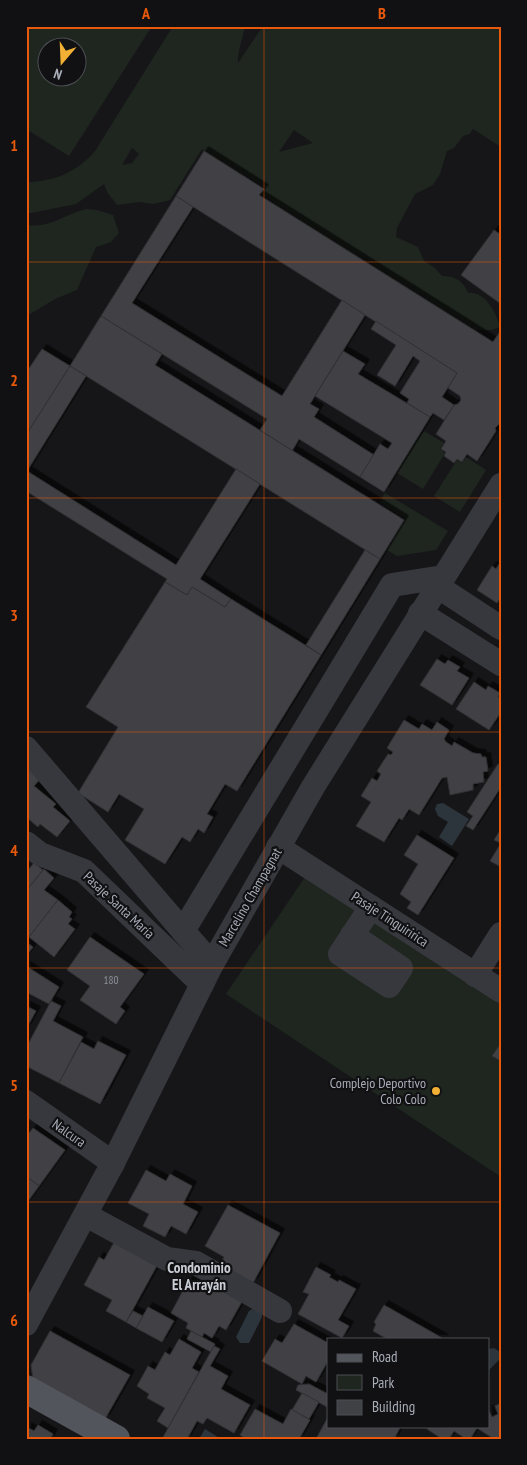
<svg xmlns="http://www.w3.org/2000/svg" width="527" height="1465" font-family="'PT Sans Narrow',sans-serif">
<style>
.green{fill:#1e261f;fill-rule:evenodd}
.water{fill:#2c353c}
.building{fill:#404145;stroke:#303034;filter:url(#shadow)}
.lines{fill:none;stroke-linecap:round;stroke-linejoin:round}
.minor{stroke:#37383d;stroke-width:24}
.major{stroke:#53555c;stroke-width:28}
.grid{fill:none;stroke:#e8590c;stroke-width:1;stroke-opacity:0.55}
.poi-dot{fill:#f2b134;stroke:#111113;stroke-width:2}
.labels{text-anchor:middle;stroke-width:4.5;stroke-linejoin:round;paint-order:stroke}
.number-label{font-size:11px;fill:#8e929b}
.street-label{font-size:14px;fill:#a8adb8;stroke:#111113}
.poi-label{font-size:14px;fill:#a8adb8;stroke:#111113;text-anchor:end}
.neighbourhood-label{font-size:15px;font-weight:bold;fill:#c9ccd4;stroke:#111113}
.neatline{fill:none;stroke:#e8590c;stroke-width:2}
.grid-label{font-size:16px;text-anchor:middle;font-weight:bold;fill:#e8590c}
</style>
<defs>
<filter id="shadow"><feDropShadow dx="4.5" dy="-4.5" stdDeviation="0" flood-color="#0009"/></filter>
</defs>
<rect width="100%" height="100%" fill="#161618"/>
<!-- green -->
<g class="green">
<path d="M26,26H152L69,156L26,129ZM48,48H78V78H48Z"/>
<path d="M173,26H245C243,37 237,54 238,63L263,26H501V147L473,129L470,134L463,136L454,148L447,151L440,174L433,185L415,194L397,228L396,237L418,247L424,261L435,268L442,276C456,276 463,281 468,293C485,291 496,312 500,327L491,330H475L260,195L264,188L202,149L170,200L154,204L139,202L117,205L107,192L104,184L76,204L26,214V182C54,182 77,172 95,151ZM294,130L313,143L279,152ZM132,148L139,154L132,163L122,165Z"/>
<path d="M86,209L97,210L113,215L119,233L111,242L96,247L77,290L55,299L30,314L26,313V225C50,228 64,215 86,209Z"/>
<path d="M424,431L444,443L440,449L445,453L423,489L397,473Z"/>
<path d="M466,457L486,470L460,512L434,496L457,460L462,463Z"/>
<path d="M385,493L448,531L436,550L397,556L387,550L405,519L379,503Z"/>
<path d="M305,877L501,1004V1177L226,994Z"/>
</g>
<!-- water -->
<g class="water">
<path d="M443,803L469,819L452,846L439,837L448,822L438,816L435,809L437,804Z"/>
<path d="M254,1308L262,1314V1317L249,1343H240L236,1337L249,1311Z"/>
<path d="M494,1348L500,1352L501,1358L488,1371V1349Z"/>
<path d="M205,1429L221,1439H199Z"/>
</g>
<!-- building -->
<g class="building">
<path d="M204,151L264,189L259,195L493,342L501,330V422L495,428L496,431L477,461L467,454L462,462L457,459L454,463L444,456L446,452L441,449L446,441L436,434L454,405L458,404L461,400L460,396L448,388L457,373L176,196Z"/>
<path d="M176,196L193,207L132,303L282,396L342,300L365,315L310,404L319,409L314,417L374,455L360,477L299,439L292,451L260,430L267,419L101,316Z"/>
<path d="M494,230L501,235V304L461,275Z"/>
<path d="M101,316L162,354L155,365L404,520L380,559L70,366Z"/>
<path d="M376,321L457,373L442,397L454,405L444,420L433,413L430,417L407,403L409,399L400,393L420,361L413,356L395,386L377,375L396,345L371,329Z"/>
<path d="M42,349L70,366L26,435V373Z"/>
<path d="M343,351L365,364L358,374L430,417L384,492L360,477L380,444L388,449L392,443L315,396Z"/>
<path d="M70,366L86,376L27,471L176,565L236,469L260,484L200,579L231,599L225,607L192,587L187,595L165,582L167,579L26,491V435Z"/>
<path d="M365,550L380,559L321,655L306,645Z"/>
<path d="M501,561V597L497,603L477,590L492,566L496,569Z"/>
<path d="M165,582L187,595L192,587L225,607L231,599L321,655L237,791L225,784L207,814L213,817L204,833L198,829L190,842L182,837L165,864L125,840L144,809L119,794L108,812L78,793L118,727L86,707Z"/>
<path d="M437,659L445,664L448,660L460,667L457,671L469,678L452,705L420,685Z"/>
<path d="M474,682L486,690L488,686L500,693L498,697L501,699V712L489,730L456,709Z"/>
<path d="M404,720L419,729L422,724L432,730L437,722L449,730L444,739L446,742L452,746L454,742L473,753L481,754L482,757H486L488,771L483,772L484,782L473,784V790L450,795L447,777L442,778L419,815L409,809L402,820L399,818L384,842L356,826L371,802L361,796L372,778L377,781L381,774L377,771L388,754L391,755L393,752L387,748Z"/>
<path d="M498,764L501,765V787L473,830L466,826L473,816L467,812Z"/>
<path d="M30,767L40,779L34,786L56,804L53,807L70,821L57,837L40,824L38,827L26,817V772Z"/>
<path d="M501,829V867L490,861L501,843L494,840Z"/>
<path d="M417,835L454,858L418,915L407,908L411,902L400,894L418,864L404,855Z"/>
<path d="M34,863L43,870L26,891V872Z"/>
<path d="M44,869L54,878L44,890L58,900L29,937L26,934V891Z"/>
<path d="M58,900L72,912L69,917L72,919L68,924L75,929L54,957L29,937Z"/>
<path d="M90,937L144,974L120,1007L125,1011L116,1024L80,1000L90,986L67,970Z"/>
<path d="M26,942L33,947L26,956Z"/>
<path d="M26,966L59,987L49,1004L26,992Z"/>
<path d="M51,1001L61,1006L53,1021L83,1037L59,1083L26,1066V1048Z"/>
<path d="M26,1006L36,1011L26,1029Z"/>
<path d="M98,1041L126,1055L100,1104L59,1083L81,1042L94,1049Z"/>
<path d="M501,1043V1061L492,1056Z"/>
<path d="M33,1128L65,1150L39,1186L26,1176V1137Z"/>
<path d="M146,1170L166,1181L170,1174L192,1186L183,1204L198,1212L186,1234L171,1226L165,1237L143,1226L149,1214L128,1203Z"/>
<path d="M26,1176L39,1186L26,1204Z"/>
<path d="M228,1205L280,1233L253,1283L220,1266L224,1257L205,1246Z"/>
<path d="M116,1239L159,1262L126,1322L106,1311L112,1300L84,1285L99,1257L104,1260Z"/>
<path d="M316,1267L331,1275L329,1277L338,1282L339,1280L356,1289L338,1320L349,1326L342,1338L298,1314L309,1294L303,1292Z"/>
<path d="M188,1281L207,1291L210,1285L244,1298L226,1330L219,1326L212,1338L204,1333L202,1337L186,1328L188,1323L171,1313Z"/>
<path d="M384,1305L444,1339H387L373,1331L376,1324L374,1322Z"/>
<path d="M148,1307L174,1321L162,1342L136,1328Z"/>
<path d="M133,1311L143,1316L136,1328L126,1322Z"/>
<path d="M294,1324L328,1343V1361L316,1382L306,1376L302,1384L262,1361L275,1339L282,1343Z"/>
<path d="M50,1331L130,1375L105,1419L33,1379L31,1365Z"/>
<path d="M191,1331L215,1344L211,1352L187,1339Z"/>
<path d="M179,1339L201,1352L192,1368L199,1372L168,1428L157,1421L165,1408L147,1398L149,1394L137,1386L148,1366L155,1370L165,1352L170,1355Z"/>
<path d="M214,1346L220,1349L210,1366L228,1376L221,1389L250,1405L234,1433L207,1418L203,1424L197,1421L187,1439H162Z"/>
<path d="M309,1384L328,1394L327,1407L296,1390L298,1385Z"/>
<path d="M302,1393L319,1402L309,1419L292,1410Z"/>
<path d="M501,1403V1439H494L477,1428L470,1439H466L454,1431L449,1439H442L427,1429L429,1426H488V1409L492,1417L498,1414L495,1406Z"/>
<path d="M255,1409L283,1424L291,1409L310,1420L299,1439H246L240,1435Z"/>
<path d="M328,1417V1426H401L394,1439H316Z"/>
<path d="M38,1425L53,1434L50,1439H26L27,1427L34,1431Z"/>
</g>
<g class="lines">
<!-- minor -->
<g class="minor">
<path d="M437,586L501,628"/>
<path d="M420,613L501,664"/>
<path d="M26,748L183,931"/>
<path d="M26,843L40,854L84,871L202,984"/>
<path d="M278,847L501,991"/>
<path d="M352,935L401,968L389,986L340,954L371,907"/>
<path d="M212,964L183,931L392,585L443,577"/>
<path d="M475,975L501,934"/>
<path d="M26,1102L113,1163"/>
<path d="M86,1215L167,1259L196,1263L280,1311"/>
<path d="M26,1324L113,1163L212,964L313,787L501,485"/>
</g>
<!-- major -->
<path class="major" d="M26,1389L116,1439"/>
</g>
<!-- grid -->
<path class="grid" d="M264,26V1439M26,262H501M26,498H501M26,732H501M26,968H501M26,1202H501"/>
<!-- markers -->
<circle class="poi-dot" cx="436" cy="1091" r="5"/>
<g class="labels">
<!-- number labels -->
<g class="number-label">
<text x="111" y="984">180</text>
</g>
<!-- street labels -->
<g class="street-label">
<text transform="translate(250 897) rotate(-60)" y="5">Marcelino Champagnat</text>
<text transform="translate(119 905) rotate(43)" y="5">Pasaje Santa María</text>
<text transform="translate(390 919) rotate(33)" y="5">Pasaje Tinguiririca</text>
<text transform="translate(69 1133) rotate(35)" y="5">Nalcura</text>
</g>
<!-- poi labels -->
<g class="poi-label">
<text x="426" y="1088">Complejo Deportivo<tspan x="426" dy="16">Colo Colo</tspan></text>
</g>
<!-- neighbourhood labels -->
<g class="neighbourhood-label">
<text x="199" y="1273">Condominio<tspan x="199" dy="17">El Arrayán</tspan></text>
</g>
</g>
<!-- border -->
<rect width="527" height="1465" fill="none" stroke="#111113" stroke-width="55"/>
<!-- legend -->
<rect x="327" y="1338" width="162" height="90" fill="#111113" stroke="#4d4f55"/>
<rect x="337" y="1354" width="25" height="8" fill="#53555c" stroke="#4d4f55"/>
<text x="372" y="1362" font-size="15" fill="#a8adb8">Road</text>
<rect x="337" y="1375" width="25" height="15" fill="#1e261f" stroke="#4d4f55"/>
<text x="372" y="1388" font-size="15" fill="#a8adb8">Park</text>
<rect x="337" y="1400" width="25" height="15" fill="#404145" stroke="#4d4f55"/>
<text x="372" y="1412" font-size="15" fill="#a8adb8">Building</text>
<!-- north arrow -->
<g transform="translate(62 62) rotate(199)"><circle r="24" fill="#111113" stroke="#4d4f55"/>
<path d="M0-4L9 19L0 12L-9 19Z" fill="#f2b134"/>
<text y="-8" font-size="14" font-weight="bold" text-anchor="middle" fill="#a8adb8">N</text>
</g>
<rect x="28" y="28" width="472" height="1410" class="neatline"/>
<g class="grid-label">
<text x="146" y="19">A</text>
<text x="382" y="19">B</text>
<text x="14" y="151">1</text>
<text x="14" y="386">2</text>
<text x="14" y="621">3</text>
<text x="14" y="856">4</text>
<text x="14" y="1091">5</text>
<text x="14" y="1326">6</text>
</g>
</svg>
